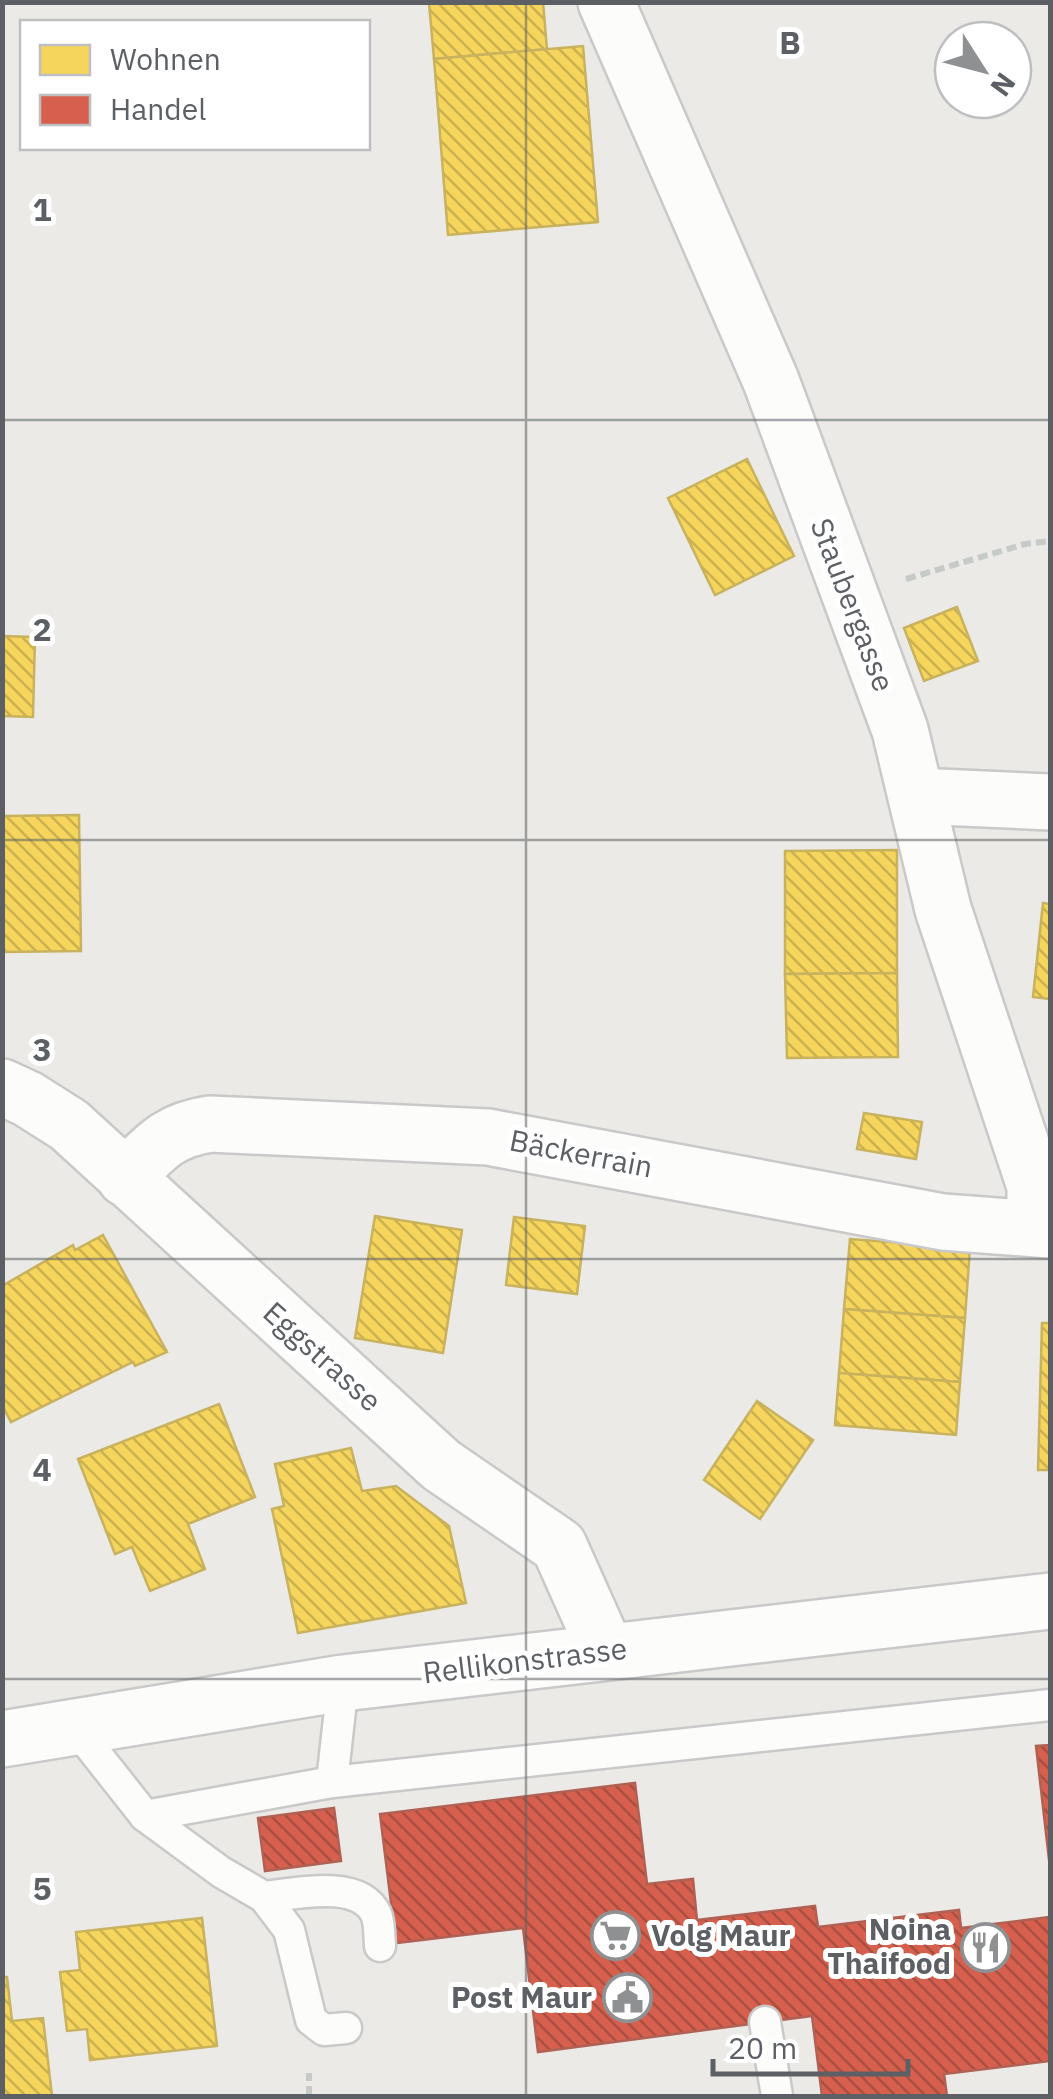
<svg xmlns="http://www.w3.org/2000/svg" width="1053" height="2099" font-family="'IBM Plex Sans',sans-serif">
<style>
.homes{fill:url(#homes-back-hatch);stroke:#c8b25e;stroke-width:2.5}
.shops{fill:url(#shops-back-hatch);stroke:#b16054;stroke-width:2.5}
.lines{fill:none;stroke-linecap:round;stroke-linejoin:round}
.service-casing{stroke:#c8c9c8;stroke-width:35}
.minor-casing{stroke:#c8c9c8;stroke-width:60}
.tertiary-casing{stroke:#c8c9c8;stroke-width:60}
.path{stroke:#c6cac8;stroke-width:6;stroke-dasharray:10 5;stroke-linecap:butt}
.service{stroke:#fcfcfb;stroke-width:30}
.minor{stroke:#fcfcfb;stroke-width:55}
.tertiary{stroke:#fcfcfb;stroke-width:55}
.grid{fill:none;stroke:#5c6064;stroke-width:2.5;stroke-opacity:0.55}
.labels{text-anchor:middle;stroke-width:10;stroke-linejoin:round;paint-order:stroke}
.street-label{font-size:30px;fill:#5c6064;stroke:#fff}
.poi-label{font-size:30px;font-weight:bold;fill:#5c6064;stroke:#fff;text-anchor:end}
.grid-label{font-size:32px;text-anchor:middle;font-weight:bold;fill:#5c6064;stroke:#fff;stroke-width:10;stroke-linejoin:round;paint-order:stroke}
</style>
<defs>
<pattern id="homes-back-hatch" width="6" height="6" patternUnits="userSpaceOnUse" patternTransform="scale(2.5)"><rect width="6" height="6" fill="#f6d55c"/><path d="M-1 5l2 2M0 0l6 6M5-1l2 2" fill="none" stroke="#cab050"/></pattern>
<pattern id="shops-back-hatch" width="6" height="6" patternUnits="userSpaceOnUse" patternTransform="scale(2.5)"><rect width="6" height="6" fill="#d6604d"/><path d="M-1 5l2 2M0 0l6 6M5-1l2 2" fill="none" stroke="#a84f41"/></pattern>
</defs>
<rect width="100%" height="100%" fill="#eceae6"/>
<!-- homes -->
<g class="homes">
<path d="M543,2L547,49L434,59L429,3Z"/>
<path d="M583,46L598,222L448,235L434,59Z"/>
<path d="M747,459L794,556L715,595L668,498Z"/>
<path d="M957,607L978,661L924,681L904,628Z"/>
<path d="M2,636L35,637L33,717L2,716Z"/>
<path d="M79,815L81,951L2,952V816Z"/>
<path d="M897,850V973L785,974V851Z"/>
<path d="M1043,903L1050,904V999L1033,997Z"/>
<path d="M897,973L898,1057L787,1058L785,974Z"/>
<path d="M864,1113L922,1122L916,1159L857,1149Z"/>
<path d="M375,1216L462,1230L443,1353L355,1338Z"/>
<path d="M514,1217L585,1226L577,1294L506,1285Z"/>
<path d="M103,1235L167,1352L135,1366L133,1362L11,1422L2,1405V1286L73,1245L75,1250Z"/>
<path d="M850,1239L970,1248L965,1318L844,1309Z"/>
<path d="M844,1309L965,1318L960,1382L839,1373Z"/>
<path d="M1042,1323H1050V1470H1038Z"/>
<path d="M839,1373L960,1382L956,1435L835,1425Z"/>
<path d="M757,1401L813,1440L760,1519L704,1480Z"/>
<path d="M219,1404L255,1497L188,1524L205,1569L150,1591L132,1547L115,1554L78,1459Z"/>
<path d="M351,1448L362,1491L396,1486L449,1526L466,1603L298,1633L272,1509L284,1506L275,1464Z"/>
<path d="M202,1918L217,2046L90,2060L87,2029L67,2031L60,1972L80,1970L76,1932Z"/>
<path d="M2,1977H7L12,2021L43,2018L52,2096H2Z"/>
</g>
<!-- shops -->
<g class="shops">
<path d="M1050,1745V1868L1036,1746Z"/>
<path d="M635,1783L647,1884L693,1879L697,1920L815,1906L818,1927L959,1910L961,1928L1050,1917V2061L944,2074L947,2096H822L812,2016L538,2052L523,1928L396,1943L380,1814Z"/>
<path d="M334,1808L341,1861L265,1871L258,1818Z"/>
</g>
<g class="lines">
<defs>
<g id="service">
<path d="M74,1726L145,1816L332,1782L1050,1705"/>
<path d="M332,1782L343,1683"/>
<path d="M145,1816L221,1872L264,1897L289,1930L311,2020L324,2030L346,2028"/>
<path d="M264,1897C295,1894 359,1878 376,1914C380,1923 379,1936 380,1946"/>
<path d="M765,2022L777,2096"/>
</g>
<g id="minor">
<path d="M606,2L771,381L900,730L943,909L1035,1186V1227"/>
<path d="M916,796L1050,802"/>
<path d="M2,1087L28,1099L69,1125L441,1465L559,1546L606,1651"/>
<path d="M125,1178C155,1148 166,1131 210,1124L488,1137L943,1222L1050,1230"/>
</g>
<path id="tertiary" d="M2,1739L343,1683L1050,1601"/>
</defs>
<!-- service casing -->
<use href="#service" class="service-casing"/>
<!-- minor casing -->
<use href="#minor" class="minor-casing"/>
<!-- tertiary casing -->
<use href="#tertiary" class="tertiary-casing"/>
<!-- path -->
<g class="path">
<path d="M906,579L1025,544L1050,541"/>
<path d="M309,2096V2073"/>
</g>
<!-- service -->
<use href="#service" class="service"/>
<!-- minor -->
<use href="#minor" class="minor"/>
<!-- tertiary -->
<use href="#tertiary" class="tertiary"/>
</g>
<!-- grid -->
<path class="grid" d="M526,2V2096M2,420H1050M2,840H1050M2,1259H1050M2,1679H1050"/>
<!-- icons -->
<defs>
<symbol id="supermarket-ring" viewBox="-11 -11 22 22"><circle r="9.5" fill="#fff" stroke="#8e9092" stroke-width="1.5"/><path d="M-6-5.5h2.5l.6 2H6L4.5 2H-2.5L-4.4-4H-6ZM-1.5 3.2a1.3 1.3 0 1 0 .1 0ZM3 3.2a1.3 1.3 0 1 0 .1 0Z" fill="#8e9092"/></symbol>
<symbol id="restaurant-ring" viewBox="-11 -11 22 22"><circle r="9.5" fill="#fff" stroke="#8e9092" stroke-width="1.5"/><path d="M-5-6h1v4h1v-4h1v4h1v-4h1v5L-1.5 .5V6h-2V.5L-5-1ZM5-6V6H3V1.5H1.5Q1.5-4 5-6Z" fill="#8e9092"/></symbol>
<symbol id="civic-ring" viewBox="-11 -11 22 22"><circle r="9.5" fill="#fff" stroke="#8e9092" stroke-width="1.5"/><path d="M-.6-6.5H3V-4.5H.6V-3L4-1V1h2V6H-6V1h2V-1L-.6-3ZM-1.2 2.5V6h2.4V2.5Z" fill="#8e9092"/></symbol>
</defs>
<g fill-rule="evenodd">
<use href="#supermarket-ring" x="588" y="1908" width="55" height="55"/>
<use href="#restaurant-ring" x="958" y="1920" width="55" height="55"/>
<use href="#civic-ring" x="600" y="1970" width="55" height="55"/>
</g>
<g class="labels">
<!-- street labels -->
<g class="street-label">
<text transform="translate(852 605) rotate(69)" y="10">Staubergasse</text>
<text transform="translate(581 1154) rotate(11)" y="10">Bäckerrain</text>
<text transform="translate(322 1357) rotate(42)" y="10">Eggstrasse</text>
<text transform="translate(525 1661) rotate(-7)" y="10">Rellikonstrasse</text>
</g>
<!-- poi labels -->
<g class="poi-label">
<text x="951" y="1940">Noina<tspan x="951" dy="34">Thaifood</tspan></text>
<text x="651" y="1946" text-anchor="start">Volg Maur</text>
<text x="592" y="2008">Post Maur</text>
</g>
</g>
<g class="grid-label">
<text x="790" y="54">B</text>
<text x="42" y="221">1</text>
<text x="42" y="641">2</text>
<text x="42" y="1061">3</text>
<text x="42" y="1481">4</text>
<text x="42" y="1900">5</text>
</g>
<!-- border -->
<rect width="1053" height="2099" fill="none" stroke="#5c6064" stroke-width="10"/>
<!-- legend -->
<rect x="20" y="20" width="350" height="130" fill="#ffffff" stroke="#bebfc1" stroke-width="2.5"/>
<rect x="40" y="45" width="50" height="30" fill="#f6d55c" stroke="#bebfc1" stroke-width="2.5"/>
<text x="110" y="70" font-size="30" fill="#5c6064">Wohnen</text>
<rect x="40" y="95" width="50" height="30" fill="#d6604d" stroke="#bebfc1" stroke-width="2.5"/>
<text x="110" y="120" font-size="30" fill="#5c6064">Handel</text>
<!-- north arrow -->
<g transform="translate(983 70) rotate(126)"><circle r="48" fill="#ffffff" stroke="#bebfc1" stroke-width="2.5"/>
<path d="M0-8L18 38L0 25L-18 38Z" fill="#8e9092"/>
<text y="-15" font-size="28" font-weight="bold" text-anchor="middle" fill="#5c6064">N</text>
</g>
<!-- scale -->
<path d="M713 2059v15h195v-15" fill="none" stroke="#5c6064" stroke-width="5"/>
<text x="728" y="2059" font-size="30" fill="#5c6064" stroke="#ffffff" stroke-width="8" paint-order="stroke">20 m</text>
</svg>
